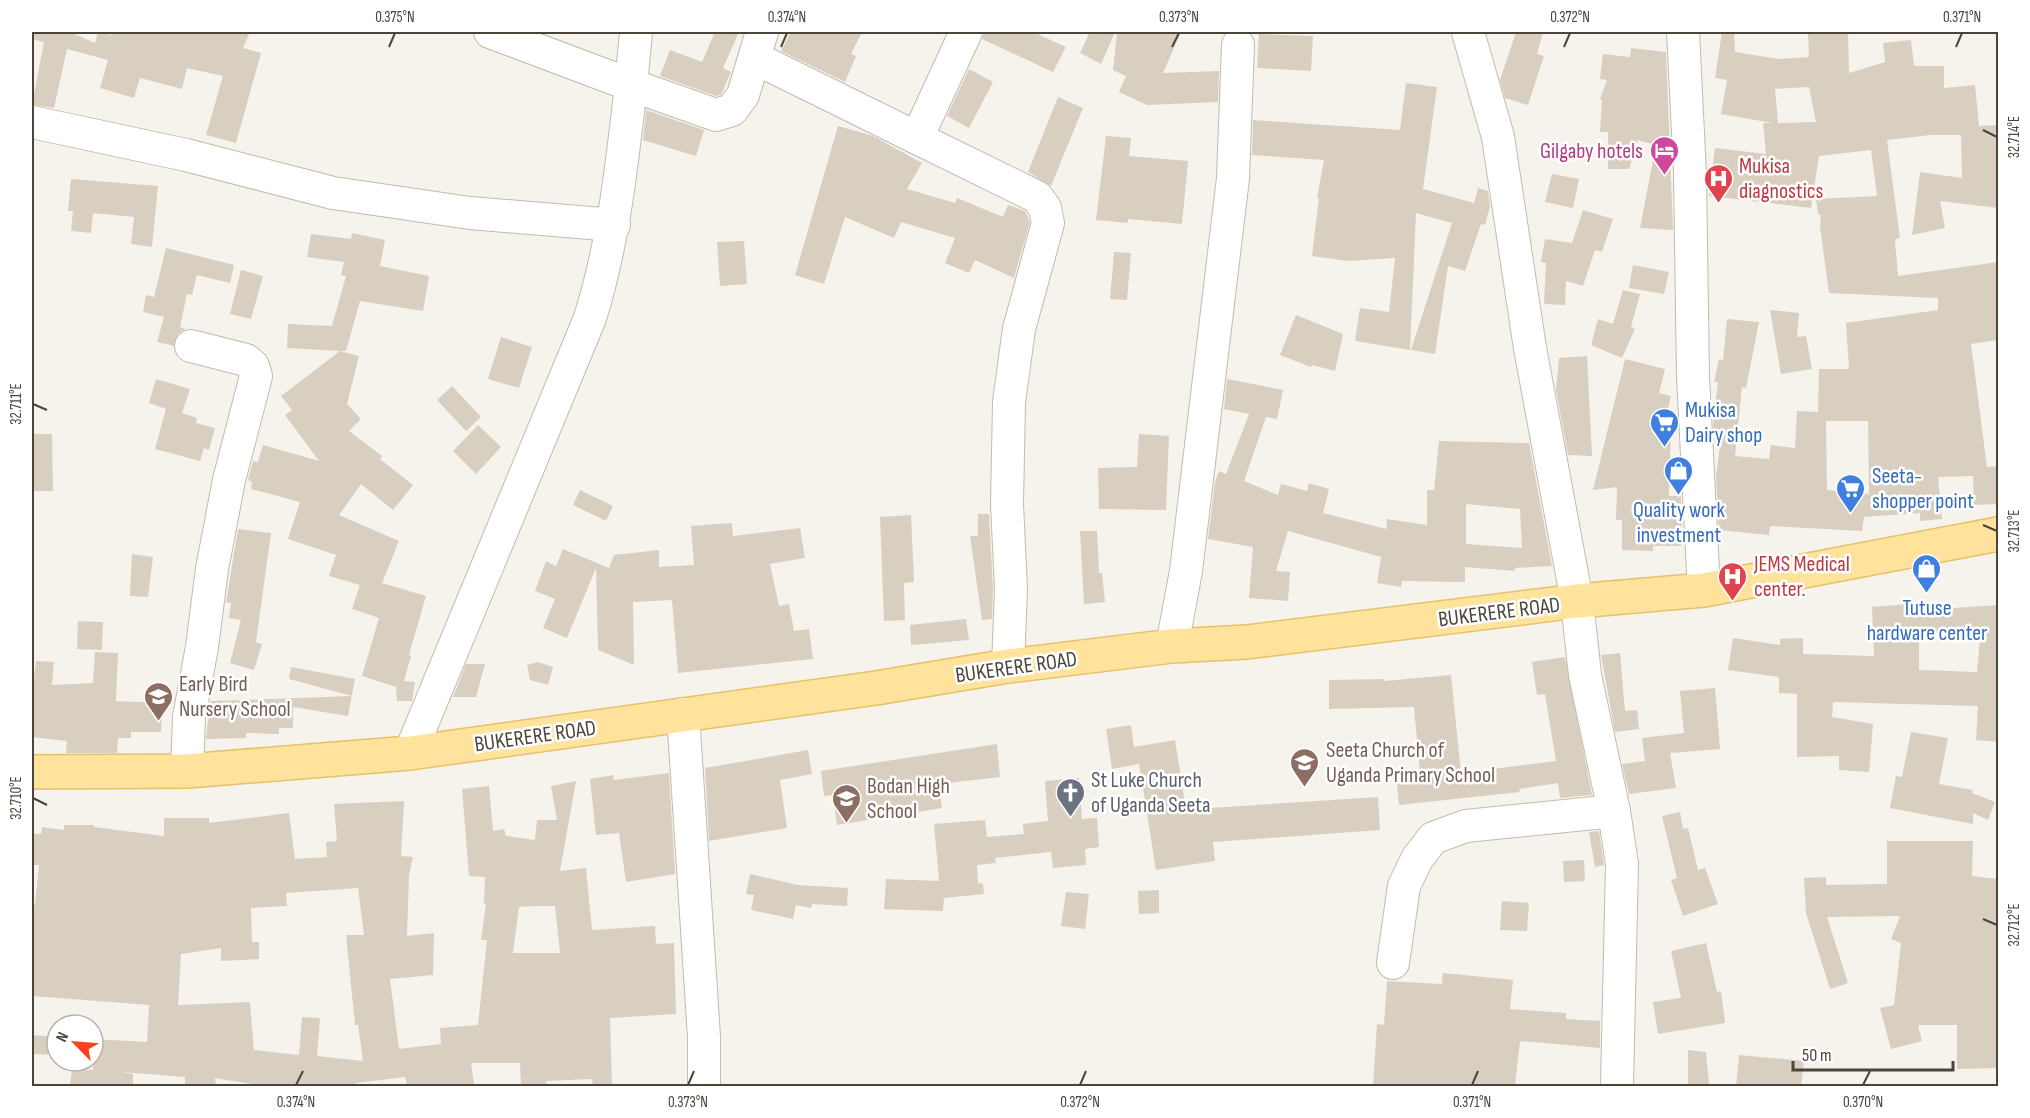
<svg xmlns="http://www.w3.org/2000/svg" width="2030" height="1118" font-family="'Sofia Sans Condensed',sans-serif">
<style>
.building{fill:#d8cfc1;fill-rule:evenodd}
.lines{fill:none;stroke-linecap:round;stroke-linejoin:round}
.minor-casing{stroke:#c2bbae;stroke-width:34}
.major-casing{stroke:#e6c16a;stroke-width:36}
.minor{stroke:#fff;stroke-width:32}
.major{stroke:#ffe39c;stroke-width:33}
.ticks{fill:none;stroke:#4b4439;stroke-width:2}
.labels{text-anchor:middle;stroke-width:5;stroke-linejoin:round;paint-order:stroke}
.hotel-label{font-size:22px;fill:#b23c85;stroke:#fff;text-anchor:end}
.health-label{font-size:22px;fill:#be3a42;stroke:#fff;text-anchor:start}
.shop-label{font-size:22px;fill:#366cbe;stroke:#fff;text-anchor:start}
.street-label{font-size:22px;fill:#4b4439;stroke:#fff}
.education-label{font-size:22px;fill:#785e54;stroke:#fff;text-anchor:start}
.worship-label{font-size:22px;fill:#5b616d;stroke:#fff;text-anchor:start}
.neatline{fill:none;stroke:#4b4439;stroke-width:2}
.ticks-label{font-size:15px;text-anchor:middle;fill:#4b4439}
</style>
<rect width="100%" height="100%" fill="#f6f3ec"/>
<!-- building -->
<g class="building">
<path d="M32,32H70L95,43L98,32L112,35L113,32H250L243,48L261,53L236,143L206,135L223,76L187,68L182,89L140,78L134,98L100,88L108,60L67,49L54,108L32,105L44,42L32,39Z"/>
<path d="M715,32H739L723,68L731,72L721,95L716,96L660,76L670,50L702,62Z"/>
<path d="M791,32H862L851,54L856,56L845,82L781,51Z"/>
<path d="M984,32H1033L1066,47L1053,72L982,39Z"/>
<path d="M1090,32H1115L1101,64L1080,53Z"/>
<path d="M1117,32H1181L1163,73L1219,71L1218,102L1147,105L1119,92L1126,76L1113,70Z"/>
<path d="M1516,32H1543L1537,54L1544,56L1528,105L1505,98L1500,80Z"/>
<path d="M1722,32H1734L1735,52L1779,59L1809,57L1808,32H1848L1849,73L1885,62L1883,43L1911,40L1914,66H1944V88L1975,85L1979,126L1998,125V208L1940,201L1945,228L1912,235L1920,172L1962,178L1961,135H1931L1887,140L1900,238L1895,239L1898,276L1998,262V340L1971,344L1987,467L1997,466L1998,504L1974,505L1973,476L1938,477L1942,519L1920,521V513L1864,517L1862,531L1770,526L1769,535L1719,530L1716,476L1720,446L1715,445L1713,424L1718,382H1714L1719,359L1723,360L1727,319L1759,322L1746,388L1742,387L1735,456L1769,459L1771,445L1795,448L1797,411L1818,412L1819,369H1849L1846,323L1938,310V298L1829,293L1820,227L1821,215L1818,214L1816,199L1877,196L1871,150L1819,156L1811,208L1709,196L1715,148L1766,154L1763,123H1773L1721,114L1727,80L1715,78ZM1809,87L1816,122L1778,123L1775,89ZM1826,421H1868L1869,494L1827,490Z"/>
<path d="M1259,34L1313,36L1311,71L1257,68Z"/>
<path d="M1631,48L1666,52L1673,230L1640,228L1656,145L1638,140L1629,169H1608V132H1600L1602,100L1600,99L1607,80L1600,79L1603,54L1630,57Z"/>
<path d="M969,69L993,82L969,128L947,116Z"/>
<path d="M1406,83L1437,87L1423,189L1474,203L1478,188L1488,191L1490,206L1485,225L1481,224L1465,271L1448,266L1435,354L1411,350L1452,223L1416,213L1410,350L1355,341L1360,308L1389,312L1395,258L1348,261L1312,256L1319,198H1317L1324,160L1252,155L1253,120L1400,130Z"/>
<path d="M1058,97L1083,108L1051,186L1028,172Z"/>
<path d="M646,110L704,130L696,156L643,140Z"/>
<path d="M838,126L873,136L922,163L907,189L955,203L957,198L1003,217L1008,205L1025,211L1030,222L1014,278L975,260L969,273L945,263L955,238L901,222L894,238L845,217L824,284L795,275Z"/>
<path d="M1106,136L1131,138L1129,156L1188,161L1182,224L1128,219V223L1096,220Z"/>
<path d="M1552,174L1579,179L1573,208L1545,202Z"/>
<path d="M71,179L158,186L152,247L131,244L134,217L93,213L91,233L71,231L73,211H68Z"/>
<path d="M1583,210L1613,219L1602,252L1595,250L1583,286L1566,281L1565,305L1544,304L1546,263L1541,262L1545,239L1572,243Z"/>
<path d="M352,233L385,240L380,266L429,276L423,311L360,301L346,351H340L359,356L347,404L361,419L349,431L382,456L380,459L413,485L393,510L361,484L339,515L399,541L382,583L426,596L409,655L411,656L404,681L415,682L412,701H397L396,687L362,676L379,618L352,609L360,585L329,576L336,555L288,539L300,502L251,489L252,482L248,480L253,461L258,462L263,445L319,461L285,415L292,410L281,396L340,351L287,348L288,324L332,326L346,276L341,275L344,262L307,257L311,234L351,239Z"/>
<path d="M744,241L747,284L720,286L717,242Z"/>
<path d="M166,248L234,265L230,283L197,275L192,295L187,294L180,327L185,329L178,334L174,346L157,342L164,317L143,312L146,295L154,297Z"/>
<path d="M1114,252L1131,253L1127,300L1110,299Z"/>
<path d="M1633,265L1669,272L1664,294L1629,288Z"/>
<path d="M241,270L263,276L251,319L230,314Z"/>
<path d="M1623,290L1640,294L1631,327L1635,329L1622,358L1591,345L1598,319L1613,324Z"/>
<path d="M1770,310L1799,313L1797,337L1806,336L1812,369L1781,374Z"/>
<path d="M1296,315L1343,334L1335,371L1312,365L1311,367L1280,355Z"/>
<path d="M501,337L532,347L519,388L488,379Z"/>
<path d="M1587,356L1592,456L1568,455L1556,390L1559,358Z"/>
<path d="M1625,359L1665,369L1659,393L1671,396L1664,426H1671L1669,496H1681L1682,546H1653V551L1622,550V520H1616L1617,487L1593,490Z"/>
<path d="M156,379L190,389L182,413L197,418L196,423L215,428L209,450L204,448L200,461L155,449L166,409L149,403Z"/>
<path d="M1227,379L1283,390L1277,419L1266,417L1244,481L1278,495L1281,484L1307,491L1309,483L1329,489L1323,513L1386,529L1387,519L1427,525V490H1434L1439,441L1529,443L1552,566L1515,568V571L1465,567V582L1402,581L1401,587L1377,583L1381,557L1288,531L1276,571L1290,572L1288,601L1249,598L1253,547L1208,539L1215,482L1219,471L1226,474L1249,414L1224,409ZM1466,504L1520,509L1522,548L1466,544Z"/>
<path d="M452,386L481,417L466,431L437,400Z"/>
<path d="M478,425L501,447L476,474L453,451Z"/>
<path d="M32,434H52L53,491H32Z"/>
<path d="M1139,434L1169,436L1166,510L1099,509L1098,468L1137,467Z"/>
<path d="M580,490L613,506L606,521L573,505Z"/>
<path d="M978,514H989L993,589L992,619L982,620L970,536H978Z"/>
<path d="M911,515L914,582L904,583L905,620L884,621L880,517Z"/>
<path d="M732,523L733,536L800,528L805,558L770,564L779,606L789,604L794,631L809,629L813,659L678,673L672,600L633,602L634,665L598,650L596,568L567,638L543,628L555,599L535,591L546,561L556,566L563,549L609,568L614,555L659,550V567L694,565L691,526Z"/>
<path d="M238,529L271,533L256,642L262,644L254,670L230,663L241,620L229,618L231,603L226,602Z"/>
<path d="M1080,531H1097L1099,573H1102L1105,602L1084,604Z"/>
<path d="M132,554L153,557L148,597L130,596Z"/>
<path d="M1919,603V606L1938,604V609L1998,605V742L1976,740L1978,706L1833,702L1832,717L1873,724L1869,772L1839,770V756L1797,757V694L1779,693V677L1728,670L1733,638L1780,645V639L1803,638V654L1874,656L1872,607ZM1981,629L1977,672L1919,670V634Z"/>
<path d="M966,619L969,640L911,645L910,625Z"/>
<path d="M78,621L103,622L102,650L77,649Z"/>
<path d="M95,652L118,653L116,701L162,703L161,732H131V738H118L117,753H66L67,741L32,737V696L36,661L54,662L52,685L93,683Z"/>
<path d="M1620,653L1625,711L1637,710L1639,729L1615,732L1601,655Z"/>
<path d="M1565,657L1592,795L1560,798L1558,783L1519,789L1520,792L1399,805L1396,775L1420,773L1414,707L1329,709V680L1384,679V681L1451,675L1461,773L1556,761L1545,694L1537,695L1532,662Z"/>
<path d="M538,662L553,667L548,685L530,680L527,665Z"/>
<path d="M466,664H485L476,697H453Z"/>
<path d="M291,667L355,679L348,716L293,707V728H279V734L246,733V738L206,739L210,701L352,696L289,679Z"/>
<path d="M1715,688L1720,749L1670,753L1676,788L1629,794L1622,764L1645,761L1642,738L1684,733L1680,691Z"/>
<path d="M1131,725L1134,747L1175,740L1186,809L1209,805L1210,808L1378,797L1380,830L1213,842L1215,861L1156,870L1139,764L1112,769L1106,729Z"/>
<path d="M1911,732L1948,738L1939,784L1973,790L1972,793L1995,802L1988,820L1973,813V824L1890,808L1896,776L1902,777Z"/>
<path d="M997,744L1000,777L939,784L942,808L837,825L833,795L824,796L821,771Z"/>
<path d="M808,750L812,774L780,780L787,828L709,841L705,768Z"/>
<path d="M669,773L675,874L626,882L619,833L596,835L590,779L613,775L614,780Z"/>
<path d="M1079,778L1082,819L1097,818L1099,847L1085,849L1086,865L1053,868L1051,852L995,858L996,863L977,865L978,883L983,884L984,894L944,898L943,911L884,909L886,879L939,881L934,824L985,820L987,837L1024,834L1023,824L1048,821L1045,781Z"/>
<path d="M576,781L560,871L586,868L592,930L655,926L656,944L674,943L676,1014L610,1018L612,1086H593L592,1079L546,1081L547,1086H521L520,1063H471L474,1084L455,1086H407L405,1077L356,1083V1086H263L215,1078L216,1086H185V1077L122,1072L133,1074V1086H70L72,1069L93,1070V1039L147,1042L149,1005L32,996V904L35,905L39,865H32V834H41L42,827L64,830V825H94V827L164,836V818H209V823L289,813L295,859L327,857L326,842L337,841L334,804L404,801L401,856L413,857L409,875L407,936L434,933L433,975L390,979L399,1049L441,1044L440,1028L478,1025L487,940H481L486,904H484L485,877L469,876L462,789L489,786L493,831L504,829L506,836L535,840L537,820H557L551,786ZM358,888L364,935H346L355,1025H358L363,1061L317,1056L320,1018L302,1017L299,1055L254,1050L250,1002L178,1005L181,954L221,948V961L259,959V942H252L251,908L287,906L286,893ZM536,906H555L560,953H513L519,907Z"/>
<path d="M1680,812L1683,829L1688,828L1698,870L1705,868L1718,904L1683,916L1671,880L1677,878L1662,816Z"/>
<path d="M1599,831L1604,865L1595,867L1589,832Z"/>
<path d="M1887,841H1973L1972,876L1998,879V1068L1957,1069V1025H1918L1922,1041L1891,1049L1880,1008L1894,1005L1901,943L1891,939L1900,916L1827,917L1848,983L1830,989L1806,913L1804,878L1826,877V885L1887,884Z"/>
<path d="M1584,860L1585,881L1564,882L1563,861Z"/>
<path d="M750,874L798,885L848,888L847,906L812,904L811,908L796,905L793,919L751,910L754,895L746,894Z"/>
<path d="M1159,890V913L1139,914L1138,891Z"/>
<path d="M1066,892L1089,894L1085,929L1061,926Z"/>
<path d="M1502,901L1529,903L1527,931L1500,930Z"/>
<path d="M1706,943L1717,992L1721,991L1725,1023L1658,1034L1653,1002L1681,998L1671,951Z"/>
<path d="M1443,973L1513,980L1510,1009L1566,1013V1019L1600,1021V1048L1520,1041L1515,1086H1373L1377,1024L1384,1025L1387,981L1442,984Z"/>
<path d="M32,1035L57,1037V1055L32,1054Z"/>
<path d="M1688,1050L1706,1052L1709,1084L1688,1086Z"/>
<path d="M1739,1055L1804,1061L1801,1086H1736Z"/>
</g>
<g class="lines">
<defs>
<g id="minor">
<path d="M636,32L631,85L716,115L732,110L743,95L762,32"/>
<path d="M966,32L917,138L1037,197L1045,208L1048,223L1019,329L1009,402L1007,504L1011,589L1008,666"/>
<path d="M1468,32L1498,137L1530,348L1577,601L1585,675L1614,811L1622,864L1617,1086"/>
<path d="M1683,32L1690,174L1693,377L1704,590"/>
<path d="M755,58L917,138"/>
<path d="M32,122L186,155L333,193L470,213L614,225"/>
<path d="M1172,646L1186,571L1233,178L1238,45"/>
<path d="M683,714L704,1037V1086"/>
<path d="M410,753L590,318C614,241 622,164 631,85L490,32"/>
<path d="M187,771L189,717L202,647L212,569L229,480L256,376L253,366L246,360L191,346"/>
<path d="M1393,963L1404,886L1417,859L1433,838L1466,826L1614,811"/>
</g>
<path id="major" d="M32,772L187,771L410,753L876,688L1008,666L1172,646L1247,642L1577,601L1704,590L1998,534"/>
</defs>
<!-- minor casing -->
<use href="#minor" class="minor-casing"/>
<!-- major casing -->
<use href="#major" class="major-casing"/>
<!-- minor -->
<use href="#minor" class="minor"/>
<!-- major -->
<use href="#major" class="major"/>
</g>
<!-- ticks -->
<path class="ticks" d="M389,47L395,33M781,47L787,33M1172,47L1179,33M1564,47L1570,33M1956,47L1962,33M1983,130L1997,137M33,404L47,410M1983,525L1997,531M33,798L47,805M1983,919L1997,925M296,1085L303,1071M688,1085L694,1071M1080,1085L1086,1071M1472,1085L1478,1071M1863,1085L1870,1071"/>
<!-- icons -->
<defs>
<symbol id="hotel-pin" viewBox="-11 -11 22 30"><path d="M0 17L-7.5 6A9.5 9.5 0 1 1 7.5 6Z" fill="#d1479c" stroke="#fff"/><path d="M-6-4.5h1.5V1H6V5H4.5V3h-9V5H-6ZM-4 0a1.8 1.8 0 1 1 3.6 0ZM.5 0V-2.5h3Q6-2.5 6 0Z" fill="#fff"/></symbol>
<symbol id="hospital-pin" viewBox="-11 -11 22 30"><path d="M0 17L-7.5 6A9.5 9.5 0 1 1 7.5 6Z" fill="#e0444e" stroke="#fff"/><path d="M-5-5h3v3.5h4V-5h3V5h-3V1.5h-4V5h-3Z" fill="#fff"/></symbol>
<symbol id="supermarket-pin" viewBox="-11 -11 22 30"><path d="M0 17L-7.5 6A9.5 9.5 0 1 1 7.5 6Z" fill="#3f7fe0" stroke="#fff"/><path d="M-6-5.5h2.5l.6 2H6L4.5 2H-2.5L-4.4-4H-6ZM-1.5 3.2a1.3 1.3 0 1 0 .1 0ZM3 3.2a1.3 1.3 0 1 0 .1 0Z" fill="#fff"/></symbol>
<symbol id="shop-pin" viewBox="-11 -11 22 30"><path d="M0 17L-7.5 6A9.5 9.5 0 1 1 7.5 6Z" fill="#3f7fe0" stroke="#fff"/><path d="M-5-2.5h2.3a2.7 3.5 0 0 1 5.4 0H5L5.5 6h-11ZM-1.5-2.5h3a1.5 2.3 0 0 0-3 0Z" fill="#fff"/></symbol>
<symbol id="school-pin" viewBox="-11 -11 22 30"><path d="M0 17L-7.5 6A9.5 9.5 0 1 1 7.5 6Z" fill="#8d6e63" stroke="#fff"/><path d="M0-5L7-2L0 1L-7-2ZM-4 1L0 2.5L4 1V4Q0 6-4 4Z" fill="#fff"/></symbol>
<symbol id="church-pin" viewBox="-11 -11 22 30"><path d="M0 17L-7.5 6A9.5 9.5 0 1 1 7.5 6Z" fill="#6b7280" stroke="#fff"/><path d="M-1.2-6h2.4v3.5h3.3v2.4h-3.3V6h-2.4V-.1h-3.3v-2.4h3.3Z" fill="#fff"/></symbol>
</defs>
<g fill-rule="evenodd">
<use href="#hotel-pin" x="1648" y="134" width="33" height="45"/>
<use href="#hospital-pin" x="1702" y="162" width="33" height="45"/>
<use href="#supermarket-pin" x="1648" y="406" width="33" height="45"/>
<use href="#shop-pin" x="1662" y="454" width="33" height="45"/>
<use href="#supermarket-pin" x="1834" y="472" width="33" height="45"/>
<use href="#shop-pin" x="1910" y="552" width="33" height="45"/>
<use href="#hospital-pin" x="1716" y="560" width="33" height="45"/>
<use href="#school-pin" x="142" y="680" width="33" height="45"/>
<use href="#school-pin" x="1288" y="746" width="33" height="45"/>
<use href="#church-pin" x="1054" y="776" width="33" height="45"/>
<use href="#school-pin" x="830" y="782" width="33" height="45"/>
</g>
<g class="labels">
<!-- hotel labels -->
<g class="hotel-label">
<text x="1643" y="158">Gilgaby hotels</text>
</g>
<!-- health labels -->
<g class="health-label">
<text x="1739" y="173">Mukisa<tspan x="1739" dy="25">diagnostics</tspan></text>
<text x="1754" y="571">JEMS Medical<tspan x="1754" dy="25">center.</tspan></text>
</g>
<!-- shop labels -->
<g class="shop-label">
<text x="1685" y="417">Mukisa<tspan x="1685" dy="25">Dairy shop</tspan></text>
<text x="1872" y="483">Seeta-<tspan x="1872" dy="25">shopper point</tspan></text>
<text x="1679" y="517" text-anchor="middle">Quality work<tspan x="1679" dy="25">investment</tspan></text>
<text x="1927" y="615" text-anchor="middle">Tutuse<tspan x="1927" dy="25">hardware center</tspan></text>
</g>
<!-- street labels -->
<g class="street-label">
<text transform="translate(1499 611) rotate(-7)" y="8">BUKERERE ROAD</text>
<text transform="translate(1016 666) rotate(-8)" y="8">BUKERERE ROAD</text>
<text transform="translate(535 735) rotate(-8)" y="8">BUKERERE ROAD</text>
</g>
<!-- education labels -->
<g class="education-label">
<text x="179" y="691">Early Bird<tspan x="179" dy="25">Nursery School</tspan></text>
<text x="1326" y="757">Seeta Church of<tspan x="1326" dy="25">Uganda Primary School</tspan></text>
<text x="867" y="793">Bodan High<tspan x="867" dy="25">School</tspan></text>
</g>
<!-- worship labels -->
<g class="worship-label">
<text x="1091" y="787">St Luke Church<tspan x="1091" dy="25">of Uganda Seeta</tspan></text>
</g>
</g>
<!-- border -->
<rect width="2030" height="1118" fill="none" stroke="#ffffff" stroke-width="66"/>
<!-- north arrow -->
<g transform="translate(75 1043) rotate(295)"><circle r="28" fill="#ffffff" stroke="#b7b4b0" stroke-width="1.5"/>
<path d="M0-4.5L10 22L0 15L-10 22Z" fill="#fc3f1d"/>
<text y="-9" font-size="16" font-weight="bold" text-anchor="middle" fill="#4b4439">N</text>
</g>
<!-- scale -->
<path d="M1793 1061v9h160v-9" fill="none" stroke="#4b4439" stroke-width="3"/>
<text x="1802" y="1061" font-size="18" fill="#4b4439" stroke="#ffffff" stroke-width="4.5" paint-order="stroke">50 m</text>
<rect x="33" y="33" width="1964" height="1052" class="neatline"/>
<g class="ticks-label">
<text x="395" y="22">0.375°N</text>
<text x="787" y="22">0.374°N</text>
<text x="1179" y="22">0.373°N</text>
<text x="1570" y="22">0.372°N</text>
<text x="1962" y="22">0.371°N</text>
<text transform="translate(2014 137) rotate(-90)" y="5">32.714°E</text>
<text transform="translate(16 404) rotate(-90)" y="5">32.711°E</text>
<text transform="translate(2014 531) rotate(-90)" y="5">32.713°E</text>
<text transform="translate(16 798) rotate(-90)" y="5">32.710°E</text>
<text transform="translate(2014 925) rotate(-90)" y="5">32.712°E</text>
<text x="296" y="1107">0.374°N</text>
<text x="688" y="1107">0.373°N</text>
<text x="1080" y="1107">0.372°N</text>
<text x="1472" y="1107">0.371°N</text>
<text x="1863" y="1107">0.370°N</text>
</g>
</svg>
